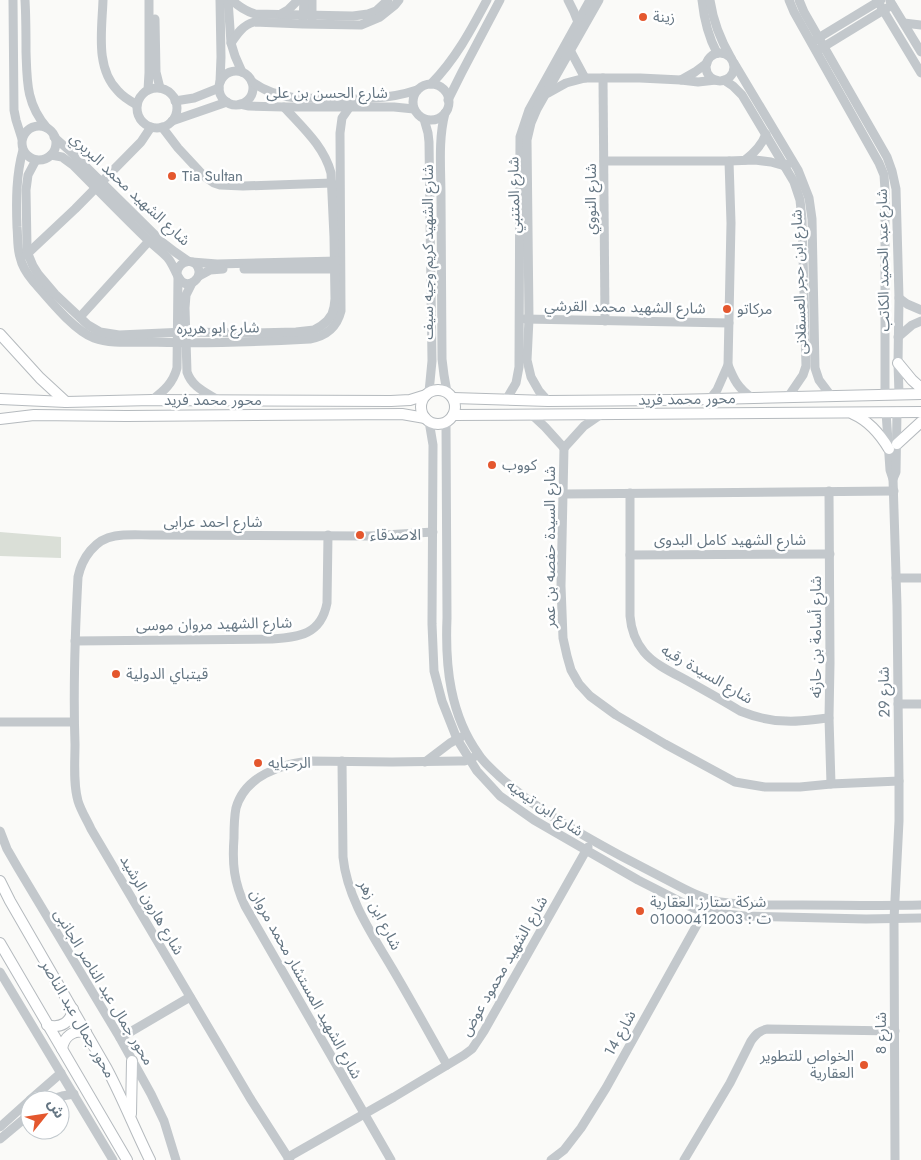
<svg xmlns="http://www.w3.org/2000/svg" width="921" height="1160" font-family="Jost,'Noto Sans Arabic',sans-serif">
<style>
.green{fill:#dadfd7}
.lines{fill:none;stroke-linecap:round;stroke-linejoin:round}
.major-casing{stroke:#b5babe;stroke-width:12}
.minor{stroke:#c3c8cc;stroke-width:9}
.major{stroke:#fff;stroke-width:10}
.poi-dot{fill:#e4572e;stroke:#fff;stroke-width:2}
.labels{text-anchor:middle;stroke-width:5;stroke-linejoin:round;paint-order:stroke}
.poi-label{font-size:15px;fill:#657683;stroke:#fff;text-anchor:start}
.street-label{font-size:15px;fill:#657683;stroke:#fff}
</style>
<rect width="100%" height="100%" fill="#fafaf8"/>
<!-- green -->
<path class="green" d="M0,532L61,537V558L0,556Z"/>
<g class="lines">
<defs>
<g id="major">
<path d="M0,334L40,378L66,402"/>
<path d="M898,363L912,380L921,388"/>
<circle cx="438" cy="407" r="17"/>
<path d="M453,398L548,401L673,400L921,394"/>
<path d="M0,399L66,402L152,400L391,401L410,400L426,395"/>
<path d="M853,414C869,421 880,434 889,449"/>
<path d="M453,415L921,412"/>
<path d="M0,419L34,415L126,416L402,414L425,418"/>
<path d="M897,444L921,422"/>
<path d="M0,881L10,901L107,1069C123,1099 135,1130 150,1160"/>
<path d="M0,943L127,1160"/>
<path d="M47,1025C61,1029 71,1022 73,1009"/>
<path d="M62,1049C64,1036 73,1030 86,1032"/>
<path d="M131,1114L132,1061"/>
</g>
</defs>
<!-- major casing -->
<use href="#major" class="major-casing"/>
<!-- minor -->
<g class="minor">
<path d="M13,0L14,110L16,120L22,139"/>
<path d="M25,0C26,17 26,34 26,51C27,81 26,104 47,128"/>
<path d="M103,0C102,30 95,68 118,91C123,97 130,101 137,105"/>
<path d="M220,0L221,57L220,82"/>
<path d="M228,0L231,43L235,56L242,72"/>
<path d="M232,0C239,7 246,11 255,14L353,16L368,14L376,11L388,0"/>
<path d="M312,0V21"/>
<path d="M568,0L574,12L578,22"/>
<path d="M702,0C704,19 708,36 717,53"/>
<path d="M710,0C713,21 720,39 731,58"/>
<path d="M789,0L794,12L879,163L884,175L885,190V394"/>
<path d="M799,0L804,12L887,157L892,171L896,189L899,298L898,363L899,394"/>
<path d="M877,0L921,73"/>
<path d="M890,1L921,52"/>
<path d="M281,14L288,10L298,0"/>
<path d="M155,19L156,72L160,88"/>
<path d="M303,20L304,0"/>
<path d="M904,23L921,25"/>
<path d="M815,40L881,0"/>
<path d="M231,43C237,34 243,25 254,22L303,24L361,25L380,17L395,5L399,0"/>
<path d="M820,49L892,5"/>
<path d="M570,50L585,78"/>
<circle cx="720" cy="67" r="14"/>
<path d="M734,63L798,170L809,198L812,219L815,368L819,380L831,396"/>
<circle cx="236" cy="88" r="17"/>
<path d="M603,78L605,321"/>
<path d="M681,80L695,72L707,63"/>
<path d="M724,80L733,86L742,95L794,182L800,200L802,219L806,366L803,375L788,397"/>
<path d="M252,82C266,92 279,96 296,98C336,98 379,103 417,90"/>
<path d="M431,84C455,60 471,30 487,0"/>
<circle cx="431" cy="102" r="18"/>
<circle cx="157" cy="108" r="20"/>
<path d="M148,90L149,73V0"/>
<path d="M548,93L566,83L585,78H640L681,80L698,82L716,80"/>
<path d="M448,100L462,72L500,0"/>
<path d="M175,101L194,98L219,88"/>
<path d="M240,104L249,106L284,107H394L414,109"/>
<path d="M445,113C438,140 441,169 441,197C441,251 442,305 442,359L444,375L447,392"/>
<path d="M424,119L428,133L429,142L432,361L429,392"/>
<path d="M172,121L227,102"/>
<circle cx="39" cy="143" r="17"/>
<path d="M162,127L178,148L204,176L214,183L220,185L243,186L332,183"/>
<path d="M54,137L71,152L162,242L175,252L188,261"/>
<path d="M23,150C16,175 16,201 17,227C18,237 17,247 20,257C22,266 27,274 33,281C48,298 73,330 94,338C110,344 130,342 147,342C202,344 256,342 310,339C327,336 337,327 341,311L340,133L342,118L349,108"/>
<path d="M51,155L62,157L73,165C99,191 124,217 150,242C156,247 162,252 167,257C174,264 177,280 184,283C191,286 200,279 199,271C197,257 179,259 177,273"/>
<path d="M36,160L28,175L26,190L27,247L28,254L33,266L38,274L55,294L88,325L100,332L119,335L185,332L249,333L296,332L314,330L321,326L327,321L332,314L334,307L335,299L334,237L331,173C324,146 302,127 284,107"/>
<path d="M745,160C754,153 762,145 766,134"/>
<path d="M604,161H729L755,160L771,162L785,166L788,164"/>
<path d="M26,255L75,209L141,142L151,127"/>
<path d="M192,262L217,264L338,261"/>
<path d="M244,269H338"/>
<path d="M199,276L210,270L223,269"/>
<path d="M192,283L186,295L185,308L187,372C192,387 205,392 218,400"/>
<path d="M899,298L907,304L921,310"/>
<path d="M80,317L149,241"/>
<path d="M525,319L729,323"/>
<path d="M898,337L912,325L921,321"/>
<path d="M728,365C734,380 738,388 752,398"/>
<path d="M710,399L717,390L728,365L731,223L729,161"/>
<path d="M152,400C164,391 173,383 177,368L178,277"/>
<path d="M506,400L516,383L519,367L520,137L529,110L590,0"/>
<path d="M548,401L539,391L531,377L527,360L529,319L527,140L531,123L537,109L599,0"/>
<path d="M886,412L890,470L893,479L897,606L899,781V821L894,919L895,1160"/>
<path d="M531,414L545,427L564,448"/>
<path d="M429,421L433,445L432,624L434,671L442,701L457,739L477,771L500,796L534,820L638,880L691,907L704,912L745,916L866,919L921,918"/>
<path d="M446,422L447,618C445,666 450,715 479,755C485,764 493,770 500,777C535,809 579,833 621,856C638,865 654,873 671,882C686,890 703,899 720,902C746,906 773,905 800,905C840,905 881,906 921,905"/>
<path d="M564,448L561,586L563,638L567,656L571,670L579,684L590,696L616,715L665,744L735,782L765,787H800L831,784L899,781"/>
<path d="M564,448L584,426L600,415"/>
<path d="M893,479L896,472L897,412"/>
<path d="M829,491L830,663L829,718L831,784"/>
<path d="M630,493V616C631,629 635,641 644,652C654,664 671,672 686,680C704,690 722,700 740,711C755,717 770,721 786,721C800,722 815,719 829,718"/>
<path d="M564,494L894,491"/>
<path d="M630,555L830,554"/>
<path d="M896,578H921"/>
<path d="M75,641L272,639C299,637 321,635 327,603L328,535"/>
<path d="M898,704H921"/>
<path d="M0,722H74"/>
<path d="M342,761L343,857C347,898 372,934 392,968C411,1000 429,1033 447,1065"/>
<path d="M425,762L450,743L461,737"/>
<path d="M0,831L7,849L18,868L120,1038L151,1094L164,1121L176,1160"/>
<path d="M0,972L113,1160"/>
<path d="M120,1038L190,997"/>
<path d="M30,1100L61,1073"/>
<path d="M48,1100L62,1096L74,1094"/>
<path d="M0,1127L30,1100"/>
<path d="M0,1139L30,1114"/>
<path d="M289,1159L250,1098L91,829C87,820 81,811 78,801C73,783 75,763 75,744C73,688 75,633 78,577C82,558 95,539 115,536C127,534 139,535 151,535L369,536L433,532"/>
<path d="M288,1160L292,1155L394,1097L464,1055L472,1049L484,1031L588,847"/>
<path d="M391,1160L245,906C234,882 232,864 234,838C234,828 234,818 236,808C245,776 281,764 310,761L392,762L459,761H465L474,757"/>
<path d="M551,1160L564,1150L581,1128L606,1088L704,912"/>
<path d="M684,1160L730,1083L751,1041C756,1034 759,1031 767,1029L895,1031"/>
</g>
<!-- major -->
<use href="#major" class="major"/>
</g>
<!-- markers -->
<g class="poi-dot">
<circle cx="643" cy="17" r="5"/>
<circle cx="172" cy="176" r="5"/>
<circle cx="727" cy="309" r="5"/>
<circle cx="492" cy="465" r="5"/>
<circle cx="360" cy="535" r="5"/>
<circle cx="116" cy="674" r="5"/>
<circle cx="258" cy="763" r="5"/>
<circle cx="640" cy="911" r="5"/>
<circle cx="864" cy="1065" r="5"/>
</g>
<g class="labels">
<!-- poi labels -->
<g class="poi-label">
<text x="653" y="22">زينة</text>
<text x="182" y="181">Tia Sultan</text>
<text x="737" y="314">مركاتو</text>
<text x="502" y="470">كووب</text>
<text x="370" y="540">الاصدقاء</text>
<text x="126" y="679">قيتباي الدولية</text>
<text x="268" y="768">الرحبايه</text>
<text x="650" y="907">شركة ستارز العقارية<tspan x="650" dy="17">ت : 01000412003</tspan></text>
<text x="854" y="1061" text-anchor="end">الخواص للتطوير<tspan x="854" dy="17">العقارية</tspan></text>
</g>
<!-- street labels -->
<g class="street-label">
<text x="327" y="98">شارع الحسن بن على</text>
<text transform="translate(130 189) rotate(43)" y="5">شارع الشهيد محمد البربري</text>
<text transform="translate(514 195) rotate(-91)" y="5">شارع المتنبي</text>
<text transform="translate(591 199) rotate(-90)" y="5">شارع النووي</text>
<text transform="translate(428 252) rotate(-90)" y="5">شارع الشهيد كريم وجيه سيف</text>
<text transform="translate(883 260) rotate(-91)" y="5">شارع عبد الحميد الكاتب</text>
<text transform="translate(799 282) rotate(-92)" y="5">شارع ابن حجر العسقلانى</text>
<text transform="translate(625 307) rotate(1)" y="5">شارع الشهيد محمد القرشي</text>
<text transform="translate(218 328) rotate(-1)" y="5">شارع ابو هريره</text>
<text transform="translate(687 399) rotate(-1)" y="5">محور محمد فريد</text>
<text x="213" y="405">محور محمد فريد</text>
<text x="213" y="527">شارع احمد عرابى</text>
<text x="730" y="545">شارع الشهيد كامل البدوى</text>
<text transform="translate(550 547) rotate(-90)" y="5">شارع السيدة حفصه بن عمر</text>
<text transform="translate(214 624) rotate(-1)" y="5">شارع الشهيد مروان موسى</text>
<text transform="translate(816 637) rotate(-90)" y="5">شارع أسامة بن حارثه</text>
<text transform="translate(707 674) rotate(30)" y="5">شارع السيدة رقيه</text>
<text transform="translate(884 692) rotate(-91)" y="5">شارع 29</text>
<text transform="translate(545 808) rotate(34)" y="5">شارع ابن تيميه</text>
<text transform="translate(152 905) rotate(60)" y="5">شارع هارون الرشيد</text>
<text transform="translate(380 915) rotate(63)" y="5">شارع ابن زهر</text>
<text transform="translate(504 966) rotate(-60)" y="5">شارع الشهيد محمود عوض</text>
<text transform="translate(306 984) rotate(61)" y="5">شارع الشهيد المستشار محمد مروان</text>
<text transform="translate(104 987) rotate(59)" y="5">محور جمال عبد الناصر الجانبى</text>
<text transform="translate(78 1019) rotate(60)" y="5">محور جمال عبد الناصر</text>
<text transform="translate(620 1033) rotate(-61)" y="5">شارع 14</text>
<text transform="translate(881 1033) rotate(-90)" y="5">شارع 8</text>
</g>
</g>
<!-- north arrow -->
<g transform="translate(45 1115) rotate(60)"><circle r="24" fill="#ffffff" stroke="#c1c8cd"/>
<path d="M0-4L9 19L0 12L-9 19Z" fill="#e4572e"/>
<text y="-8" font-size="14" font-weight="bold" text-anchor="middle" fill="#657683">ش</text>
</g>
</svg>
